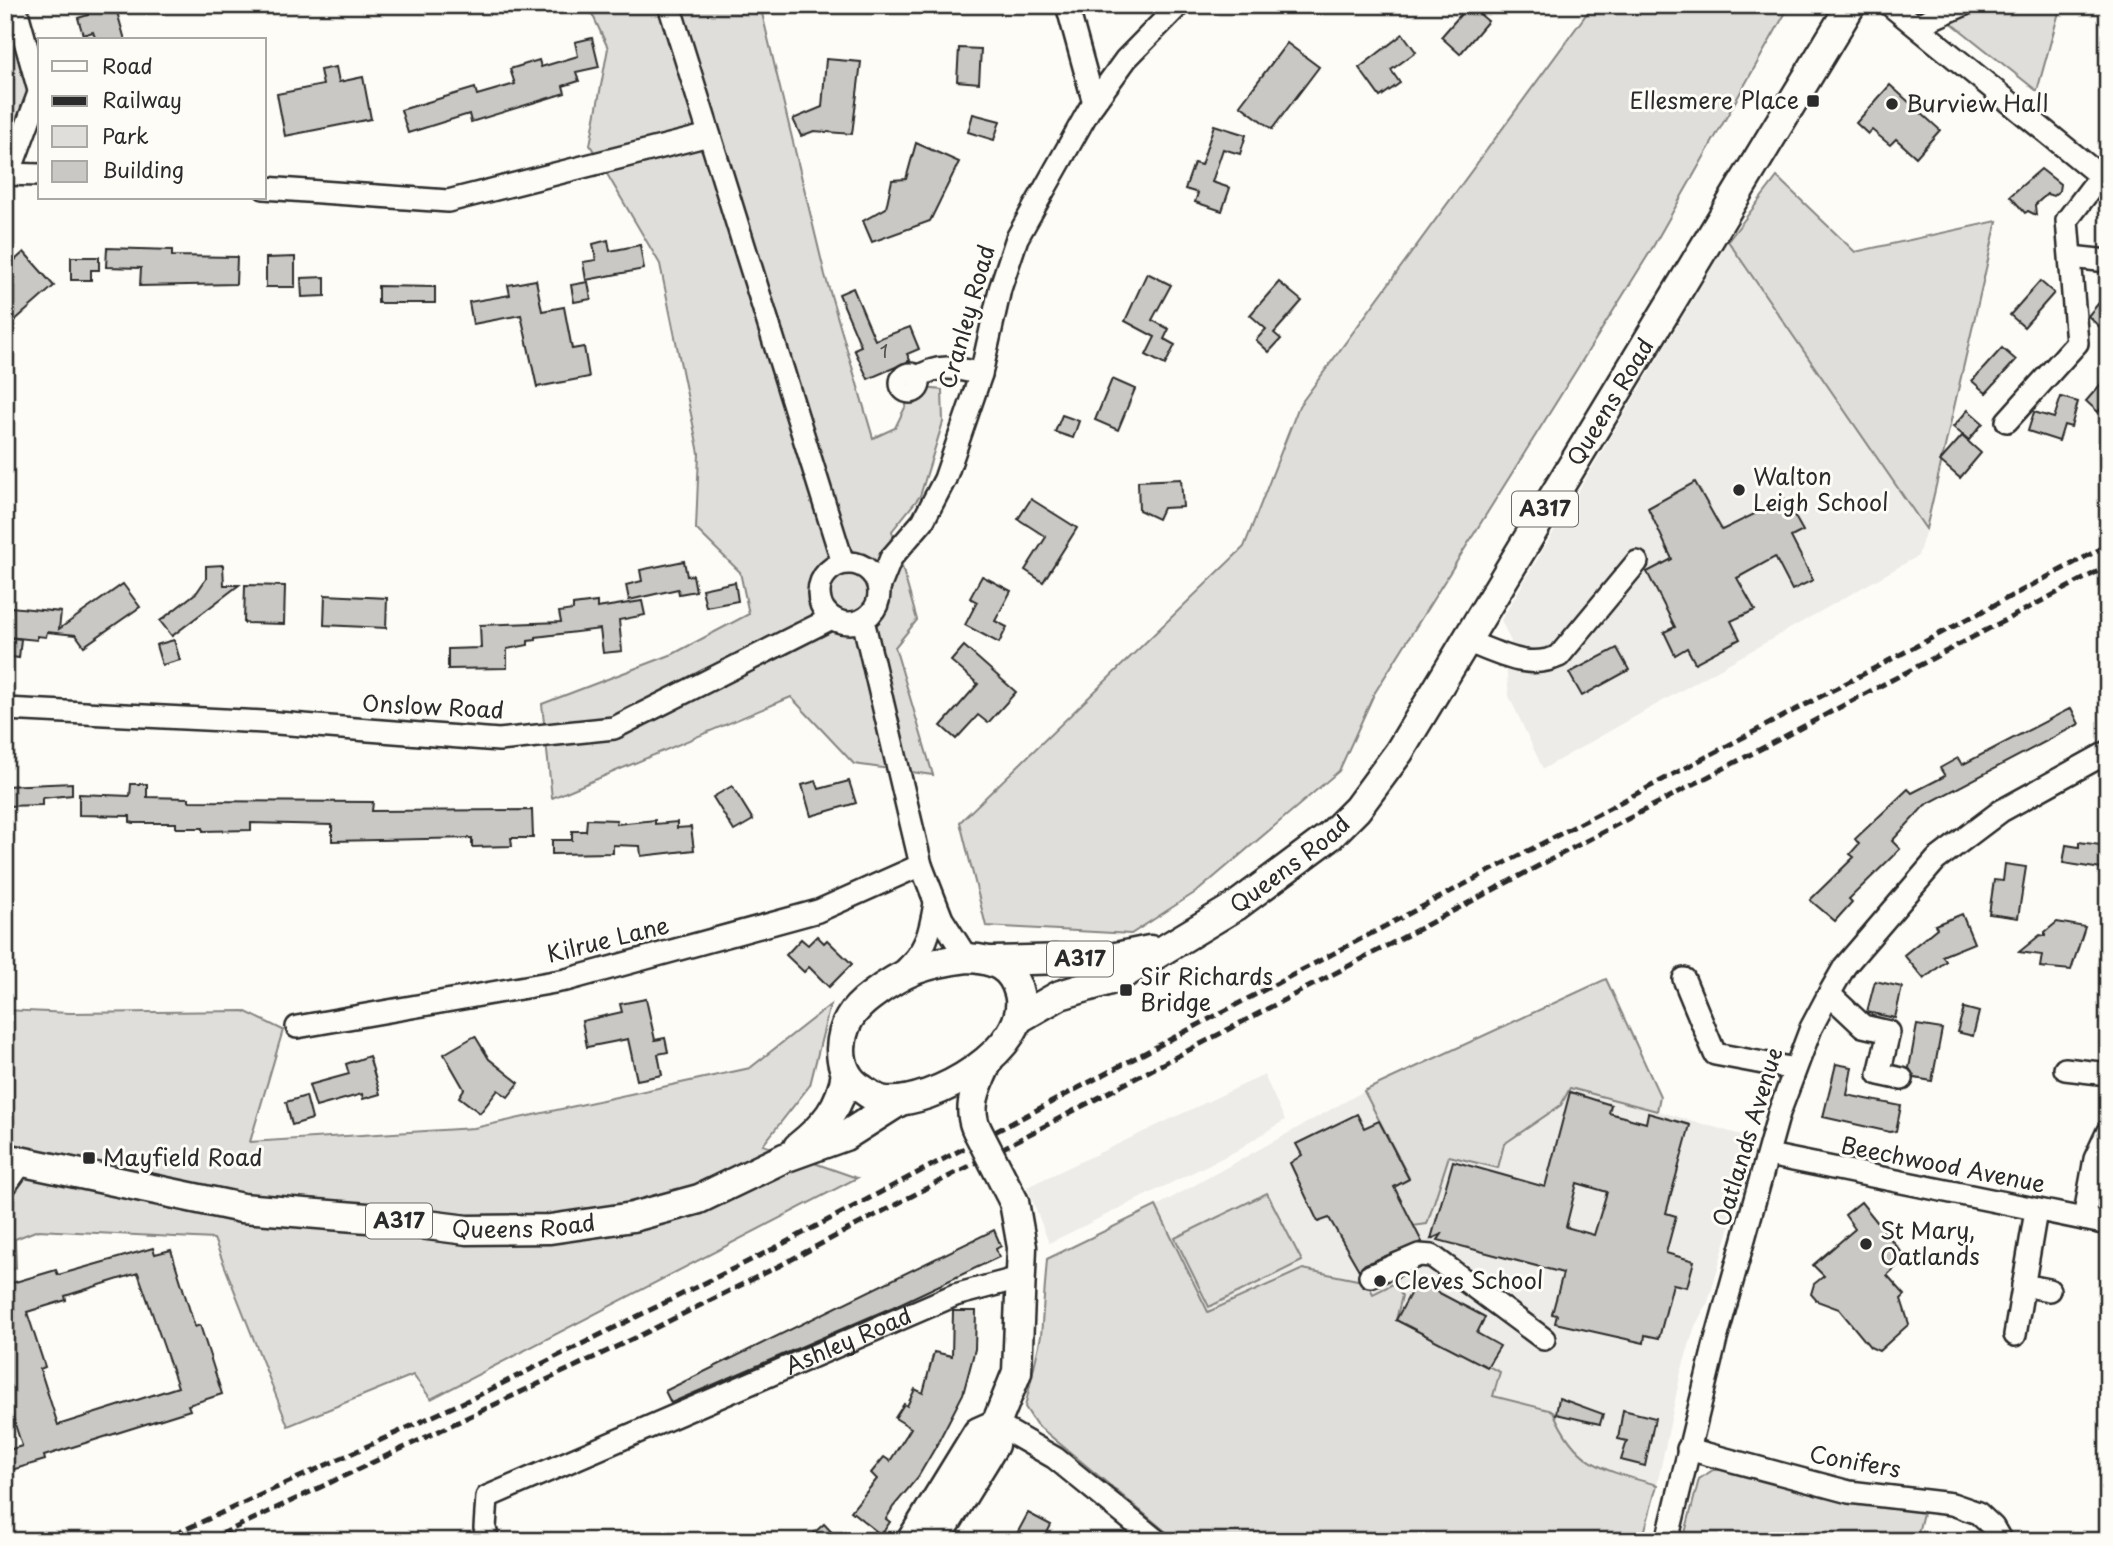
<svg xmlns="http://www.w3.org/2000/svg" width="2113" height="1546" font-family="'Playpen Sans',sans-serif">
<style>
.built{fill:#edece8}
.green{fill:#dfdeda;stroke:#858482;stroke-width:2}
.building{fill:#c9c8c4;stroke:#2b2b2b;stroke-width:2;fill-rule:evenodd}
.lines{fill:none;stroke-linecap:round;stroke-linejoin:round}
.minor-casing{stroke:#2b2b2b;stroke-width:26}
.major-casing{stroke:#2b2b2b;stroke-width:33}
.minor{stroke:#fdfcf7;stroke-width:21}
.major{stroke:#fdfcf7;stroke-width:28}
.rail{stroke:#2b2b2b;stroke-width:5;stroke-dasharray:10 5;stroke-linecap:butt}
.major-bridge-casing{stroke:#2b2b2b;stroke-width:33;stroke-linecap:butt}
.major-bridge{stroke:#fdfcf7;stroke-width:28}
.poi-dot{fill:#2b2b2b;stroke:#fdfcf7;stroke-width:2.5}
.labels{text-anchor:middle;stroke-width:6;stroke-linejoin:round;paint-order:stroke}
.number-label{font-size:19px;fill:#525251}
.shield{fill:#fdfcf7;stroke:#6a6a68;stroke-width:2}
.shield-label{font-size:21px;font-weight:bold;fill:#2b2b2b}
.poi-label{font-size:23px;fill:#2b2b2b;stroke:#fdfcf7;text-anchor:start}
.street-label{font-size:23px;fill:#2b2b2b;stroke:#fdfcf7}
</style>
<rect width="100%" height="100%" fill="#fdfcf7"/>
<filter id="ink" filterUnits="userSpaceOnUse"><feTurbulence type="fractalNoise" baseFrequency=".0143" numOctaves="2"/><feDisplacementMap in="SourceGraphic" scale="14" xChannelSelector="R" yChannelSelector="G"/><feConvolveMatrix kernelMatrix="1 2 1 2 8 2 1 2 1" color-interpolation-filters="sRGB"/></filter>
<g filter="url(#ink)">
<!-- built -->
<g class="built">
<path d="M1728,241L1926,529L1918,556L1543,769L1509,696L1506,665L1511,642L1501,620Z"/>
<path d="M1606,979L1660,1096L1658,1111L1755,1139L1708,1302L1695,1326L1681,1372L1657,1485L1642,1541H1177L1036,1424L1025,1407L1041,1336L1047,1259L1157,1206L1364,1091Z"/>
<path d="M1264,1075L1285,1120L1234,1152L1049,1243L1027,1187Z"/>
</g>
<!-- green -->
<g class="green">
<path d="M5,5L39,93L5,174Z"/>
<path d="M588,5H760L825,275L873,438L895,428L915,387L942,390L943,422L920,496L892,531L917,620L895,647L933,775L854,764L791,697L552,798L542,704L673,654L749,614L740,572L696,529L699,453L660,264L590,145L608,48Z"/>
<path d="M1593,5H1790L1650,252L1374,694L1339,771L1199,890L1131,934L986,926L960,822L1244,547L1299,406Z"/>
<path d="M1929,5H2061L2037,91Z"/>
<path d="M1777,177L1855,252L1997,221L1926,529L1728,241Z"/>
<path d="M1606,979L1660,1096L1657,1111L1570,1088L1561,1105L1504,1144L1498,1168L1449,1156L1427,1224L1413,1226L1394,1187L1409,1178L1364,1091Z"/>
<path d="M830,1005L810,1085L763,1145L857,1178L431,1399L413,1375L288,1426L214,1239L38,1230L15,1239L16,1268L5,1272V1010L70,1013L244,1011L283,1030L250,1142L474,1128L750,1068Z"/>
<path d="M1267,1193L1302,1261L1209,1307L1175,1238Z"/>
<path d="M1156,1206L1208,1312L1303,1269L1367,1282L1373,1294L1395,1283L1402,1296L1396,1320L1500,1372L1493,1396L1553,1411C1576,1466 1604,1470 1657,1485L1642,1541H1177L1036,1424L1025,1407L1041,1336L1047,1259Z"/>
<path d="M1713,1470H1731L1842,1500L1924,1509L1916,1541H1683L1699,1479Z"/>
</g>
<!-- building -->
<g class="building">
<path d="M86,5H115L125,40H96L93,32L83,35L78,18L88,15Z"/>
<path d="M1469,5L1488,21L1460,54L1441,37Z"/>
<path d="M1403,34L1416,52L1391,70L1400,83L1380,97L1359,68Z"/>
<path d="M592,38L599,67L576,72L579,81L563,86L565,93L471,122L469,114L408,133L401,110L475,88L477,95L515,84L510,69L539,60L541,67L578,56L575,42Z"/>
<path d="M1287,43L1319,67L1272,129L1240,105Z"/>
<path d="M959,48L981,49L979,83L957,81Z"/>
<path d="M826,59L861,62L852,134L814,131L801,136L793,119L822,107Z"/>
<path d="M336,67L339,82L363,77L371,119L285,136L277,94L323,85L320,70Z"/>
<path d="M1890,85L1940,130L1916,157L1896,139L1890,145L1872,130L1868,134L1856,123Z"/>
<path d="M973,114L1000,121L994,140L968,132Z"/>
<path d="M1214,125L1246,135L1240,154L1223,149L1212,182L1230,188L1222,211L1195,202L1198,193L1185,189L1194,163L1201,165Z"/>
<path d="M916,143L959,162L930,221L872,242L863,221L886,208L892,180L906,179Z"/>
<path d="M2041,169L2060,184L2059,191L2053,196L2047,194L2035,205L2036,215L2028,211L2025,213L2010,196Z"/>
<path d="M608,240L610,251L640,245L644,269L586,280L583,262L596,260L593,244Z"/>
<path d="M107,248L172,250V256L237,257L236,284L140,286L141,268L106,267Z"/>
<path d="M24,252L54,286L5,329V269Z"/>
<path d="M71,257H99V270H91V280H71Z"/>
<path d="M295,257V287H266V258Z"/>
<path d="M1147,273L1171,285L1152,320L1169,329L1164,339L1175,345L1165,365L1146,355L1155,337L1125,321Z"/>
<path d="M325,277V296L302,297L301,278Z"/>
<path d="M536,280L542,311L564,307L572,349L584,347L589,377L537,387L521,315L473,324L469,302L510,295L508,285Z"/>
<path d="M2040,281L2054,293L2024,327L2010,315Z"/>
<path d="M588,282L591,299L574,302L571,285Z"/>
<path d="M1279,282L1302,301L1274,333L1281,339L1269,352L1256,340L1266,329L1250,315Z"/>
<path d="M378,286L435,287V303H378Z"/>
<path d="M853,288L875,340L910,327L919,349L907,354L910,360L905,363L868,379L854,349L861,346L839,294Z"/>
<path d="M2108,292V335L2088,316Z"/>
<path d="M2002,348L2016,360L1986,393L1972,381Z"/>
<path d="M2108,376V401L2098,412L2086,401Z"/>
<path d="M1112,379L1135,389L1118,430L1095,420Z"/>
<path d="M2061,397L2078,402L2071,427L2064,425L2059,441L2028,431L2034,412L2054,418Z"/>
<path d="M1968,410L1983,423L1969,440L1953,427Z"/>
<path d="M1062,415L1079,421L1073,438L1055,432Z"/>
<path d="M1962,436L1981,453L1960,478L1940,461Z"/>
<path d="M1181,479L1183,507L1163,508L1158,519L1139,510L1138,481Z"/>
<path d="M1695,482L1722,530L1785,499L1803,531L1791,537L1813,580L1792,590L1775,557L1737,578L1755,610L1731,621L1740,639L1695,663L1687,648L1675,655L1664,632L1675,627L1647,572L1672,559L1648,508Z"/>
<path d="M1031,499L1077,528L1043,582L1025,570L1046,537L1018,519Z"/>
<path d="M684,561L687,576L693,575L696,591L679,594L678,589L629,600L626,585L642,581L640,570Z"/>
<path d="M223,565L224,585H239L172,636L160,621L197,592L206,579V566Z"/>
<path d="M982,576L1011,591L995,621L1007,627L999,643L965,625L977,602L970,598Z"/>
<path d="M735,582L738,601L706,607L702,589Z"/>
<path d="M123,584L140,607L84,646L76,635L47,632L46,637L37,636V640L8,637L11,607L61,612L59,629Z"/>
<path d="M245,585L285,586L284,624L244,623Z"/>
<path d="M325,595L387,598L386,628L324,625Z"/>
<path d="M642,601L645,615L619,620L622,651L603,653L600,629L536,637V640L528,641V645L507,649V668L448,669V649L481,648L480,625L561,622L559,612L573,610V605L597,602V608Z"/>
<path d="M5,637L21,639L19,658L5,656Z"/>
<path d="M174,640L180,660L162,665L156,645Z"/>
<path d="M964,646L1016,692L988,723L978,715L956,739L941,726L978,684L951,661Z"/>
<path d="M1617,648L1629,670L1582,696L1569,673Z"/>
<path d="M2071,708L2079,724L1925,805L1892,841L1900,849L1849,899L1852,902L1835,921L1810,900L1854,857L1850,854L1859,844L1855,839L1908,789L1912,793L1945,776L1940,768L1958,758L1962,765Z"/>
<path d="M816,781L819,789L849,781L856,803L811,816L802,785Z"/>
<path d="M72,783V795L42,798V805L5,806V786Z"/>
<path d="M131,784H147V797L189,798V801L373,802L372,811L532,810L533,838H511L512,846L472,847V838L332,841V825L251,823V830L203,831V828H176V823H134L130,822V816L79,815V794L130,796Z"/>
<path d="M732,786L753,820L734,831L713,797Z"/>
<path d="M587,819L617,820L616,824L655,820V824L677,822V828L691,827L694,850L641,856L640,846L613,845V853L552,854V840H572V831H586Z"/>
<path d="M2079,842L2108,846V870L2063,863L2066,845L2079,847Z"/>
<path d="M2005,864L2026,867L2018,918L1989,914L1994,880L2003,881Z"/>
<path d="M1962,914L1974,943L1942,956L1946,961L1924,979L1904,955L1937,928L1935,925Z"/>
<path d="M2057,922L2085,927L2071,970L2040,967L2042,955L2019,952L2040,935L2045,936V932Z"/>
<path d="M817,936L824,943L827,940L852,964L829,987L809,967L804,972L786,955L801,939L808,945Z"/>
<path d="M1875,981L1902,987L1895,1018L1867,1012Z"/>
<path d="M646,999L655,1040L665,1038L668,1052L658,1054L662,1075L637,1080L628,1039L587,1047L582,1021L622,1012L620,1004Z"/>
<path d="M1964,1008L1979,1012L1973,1036L1957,1032Z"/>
<path d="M1917,1025L1942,1029L1932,1081L1915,1078L1909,1068Z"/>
<path d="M475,1036L489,1059L519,1083L508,1097L498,1090L480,1113L459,1097L464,1089L444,1054Z"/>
<path d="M369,1056L380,1094L363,1099L362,1094L316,1107L309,1085L349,1074L346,1064Z"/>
<path d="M1836,1064L1852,1067L1847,1095L1901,1106L1896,1131L1890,1132L1823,1117Z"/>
<path d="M1570,1092L1611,1105L1609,1113L1646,1123L1648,1113L1690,1125L1666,1213L1676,1216L1666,1253L1694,1261L1687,1287L1673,1284L1659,1338L1645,1335L1644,1343L1555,1323L1557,1315L1552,1314L1563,1273L1438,1240L1442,1234L1431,1239L1453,1161L1545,1187ZM1577,1183L1607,1192L1594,1235L1566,1227Z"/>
<path d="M306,1096L312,1119L292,1125L286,1102Z"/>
<path d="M1357,1114L1364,1128L1379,1121L1409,1179L1394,1187L1422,1242L1365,1264L1359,1270L1329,1218L1318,1222L1290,1163L1302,1155L1296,1144Z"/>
<path d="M1861,1202L1906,1258L1887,1275L1905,1295L1901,1299L1909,1324L1879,1351L1870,1347L1839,1309L1817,1301L1811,1294L1814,1284L1824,1276L1813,1265L1855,1229L1845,1215Z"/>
<path d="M994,1230L1001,1246L996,1249L999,1257L893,1307L671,1403L665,1391Z"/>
<path d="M153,1248L155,1254L171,1250L195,1327L200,1325L222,1394L188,1405L190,1410L44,1456L45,1460L5,1472V1451L22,1446L5,1393V1285L56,1270L58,1275ZM138,1273L178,1387L58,1425L40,1369L45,1367L27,1312L66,1300L65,1296Z"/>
<path d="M1417,1281L1485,1317L1477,1333L1500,1346L1487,1367L1396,1320Z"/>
<path d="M953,1311H976L975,1349L963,1394L935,1448L918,1477L893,1507L886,1519L890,1522L881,1535L851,1511L877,1479L871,1473L884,1457L890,1461L911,1428L895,1418L904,1404L907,1406L915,1389L923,1393L934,1352L952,1356Z"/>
<path d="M1559,1398L1603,1414L1600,1424L1556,1414Z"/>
<path d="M1623,1410L1655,1418L1645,1466L1621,1460L1627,1441L1618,1439Z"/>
<path d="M1028,1513L1051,1525L1043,1541H1013Z"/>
<path d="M824,1524L840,1541H805Z"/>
</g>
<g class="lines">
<defs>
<g id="minor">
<path d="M15,5L40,94"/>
<path d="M669,5L843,563"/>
<path d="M1067,5L1094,103"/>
<path d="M1890,5L2099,175"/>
<path d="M1917,25L1963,5"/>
<path d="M5,174L40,175"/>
<path d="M9,174L39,93"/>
<path d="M264,188L448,201L709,135"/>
<path d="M2071,257L2108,261"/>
<circle cx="910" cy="383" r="9"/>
<path d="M917,378C939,363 956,368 981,374"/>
<path d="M2007,421L2077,343L2067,220L2108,166"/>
<circle cx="849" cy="593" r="30"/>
<path d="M879,588L891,558L923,521L945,479L981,374L1000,289L1017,238L1089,110L1126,59L1179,5"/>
<path d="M863,620L921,865L942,919L967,958"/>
<path d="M1465,641C1498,652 1526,671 1559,656L1637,562"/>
<path d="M5,709L264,722L499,740L614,728L832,618"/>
<path d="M903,972C926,950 930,934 935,903"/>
<path d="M1684,979L1715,1054L1795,1069"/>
<path d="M1829,994L1863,1026L1889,1032L1879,1074L1902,1079"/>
<path d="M297,1027L566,980L818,911L921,865"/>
<path d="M2065,1069L2108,1074"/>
<path d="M1769,1155L2108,1224"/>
<path d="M5,1186L23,1161"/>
<path d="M2084,1219L2095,1159L2108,1131"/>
<path d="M1370,1276L1419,1255L1432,1256L1544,1339"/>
<path d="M2023,1285L2049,1290"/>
<path d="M2015,1335L2036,1211"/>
<path d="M996,1424L1055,1458L1157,1541"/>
<path d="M1688,1449L1849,1492L1952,1504L1978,1513L1993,1527L2001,1541"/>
<path id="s1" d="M488,1541L485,1528L487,1497L955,1295L1023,1277"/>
<path d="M1667,1541L1715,1343L1779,1113L1811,1028L1829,994L1845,966L1936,860L2001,811L2108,752"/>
</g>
<g id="major">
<path d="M967,958C993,959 1012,966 1019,993C1033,1048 932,1106 885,1101C877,1100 869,1094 862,1089C847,1080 841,1066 841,1049C842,1025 852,1010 871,996C904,971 926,963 967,958Z"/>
<path d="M993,961L1111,958L1150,950"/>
<path id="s2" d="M1018,1019L1060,995L1117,978L1236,906L1330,836L1357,809L1399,752L1851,5"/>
<path d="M977,1130C965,1106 979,1082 989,1059"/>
<path d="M798,1147C824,1126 841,1107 846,1073"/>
<path id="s3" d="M5,1158L242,1208L380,1219L467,1230L550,1229L633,1217L699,1199L784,1158L845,1136L900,1101"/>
<path d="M911,1541L978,1432L996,1424"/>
<path d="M935,1541L994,1445L996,1424L1017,1372L1022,1247L1014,1202"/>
</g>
</defs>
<!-- minor casing -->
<use href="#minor" class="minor-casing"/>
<!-- major casing -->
<use href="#major" class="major-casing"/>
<!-- minor -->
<use href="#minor" class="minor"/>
<!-- major -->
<use href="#major" class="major"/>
<!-- rail -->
<g class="rail">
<path d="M160,1541L479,1395L773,1249L2108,545"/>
<path d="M207,1541L637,1337L779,1266L2108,566"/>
</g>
<defs>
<path id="major-bridge" d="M977,1130L1014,1202"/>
</defs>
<!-- major-bridge casing -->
<use href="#major-bridge" class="major-bridge-casing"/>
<!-- major-bridge -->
<use href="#major-bridge" class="major-bridge"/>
</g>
</g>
<!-- markers -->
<g class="poi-dot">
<rect x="1806" y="94" width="14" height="14" rx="3.5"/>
<circle cx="1892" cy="104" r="7"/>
<circle cx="1739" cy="490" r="7"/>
<rect x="1119" y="983" width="14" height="14" rx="3.5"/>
<rect x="82" y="1151" width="14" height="14" rx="3.5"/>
<circle cx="1866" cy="1244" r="7"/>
<circle cx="1380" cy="1281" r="7"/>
</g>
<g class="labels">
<!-- number labels -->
<g class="number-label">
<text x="884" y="358">1</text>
</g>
<!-- shield labels -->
<g class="shield">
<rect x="1512" y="491.5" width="66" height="35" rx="5"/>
<rect x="1047" y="941.5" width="66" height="35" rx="5"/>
<rect x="366" y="1203.5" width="66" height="35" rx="5"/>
</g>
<g class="shield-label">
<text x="1545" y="516">A317</text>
<text x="1080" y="966">A317</text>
<text x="399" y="1228">A317</text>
</g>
<!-- poi labels -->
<g class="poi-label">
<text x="1799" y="109" text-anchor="end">Ellesmere Place</text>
<text x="1906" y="112">Burview Hall</text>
<text x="1753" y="485">Walton<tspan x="1753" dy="26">Leigh School</tspan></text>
<text x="1140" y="985">Sir Richards<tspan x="1140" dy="26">Bridge</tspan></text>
<text x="103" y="1166">Mayfield Road</text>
<text x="1880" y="1239">St Mary,<tspan x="1880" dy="26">Oatlands</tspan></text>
<text x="1394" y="1289">Cleves School</text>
</g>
<!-- street labels -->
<g class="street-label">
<text transform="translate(967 317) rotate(-74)" y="8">Cranley Road</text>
<text dy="8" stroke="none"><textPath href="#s2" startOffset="882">Queens Road</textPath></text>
<text transform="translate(433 707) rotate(3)" y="8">Onslow Road</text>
<text dy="8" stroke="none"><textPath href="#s2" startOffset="315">Queens Road</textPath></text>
<text transform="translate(608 940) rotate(-14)" y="8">Kilrue Lane</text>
<text transform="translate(1748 1137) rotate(-73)" y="8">Oatlands Avenue</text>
<text transform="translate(1943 1165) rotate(11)" y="8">Beechwood Avenue</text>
<text dy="8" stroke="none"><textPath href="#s3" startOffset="525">Queens Road</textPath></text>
<text dy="8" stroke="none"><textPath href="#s1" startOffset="438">Ashley Road</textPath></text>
<text transform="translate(1855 1462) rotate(10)" y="8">Conifers</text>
</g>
</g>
<!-- margin -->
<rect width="2113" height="1546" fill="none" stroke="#fdfcf7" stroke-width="28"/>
<rect x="14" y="14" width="2085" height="1518" fill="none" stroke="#2b2b2b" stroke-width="2.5" filter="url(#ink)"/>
<!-- legend -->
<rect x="38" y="38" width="228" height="161" fill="#fdfcf7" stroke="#a9a8a5" stroke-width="2"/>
<rect x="52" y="61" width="35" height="10" fill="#fdfcf7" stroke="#a9a8a5" stroke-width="2"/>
<text x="102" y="74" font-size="21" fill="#2b2b2b">Road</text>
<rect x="52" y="96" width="35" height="10" fill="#2b2b2b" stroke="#a9a8a5" stroke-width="2"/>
<text x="102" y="108" font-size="21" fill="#2b2b2b">Railway</text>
<rect x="52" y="126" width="35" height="21" fill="#dfdeda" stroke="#a9a8a5" stroke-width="2"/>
<text x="102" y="144" font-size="21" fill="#2b2b2b">Park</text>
<rect x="52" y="161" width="35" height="21" fill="#c9c8c4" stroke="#a9a8a5" stroke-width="2"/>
<text x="102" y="178" font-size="21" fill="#2b2b2b">Building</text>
</svg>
